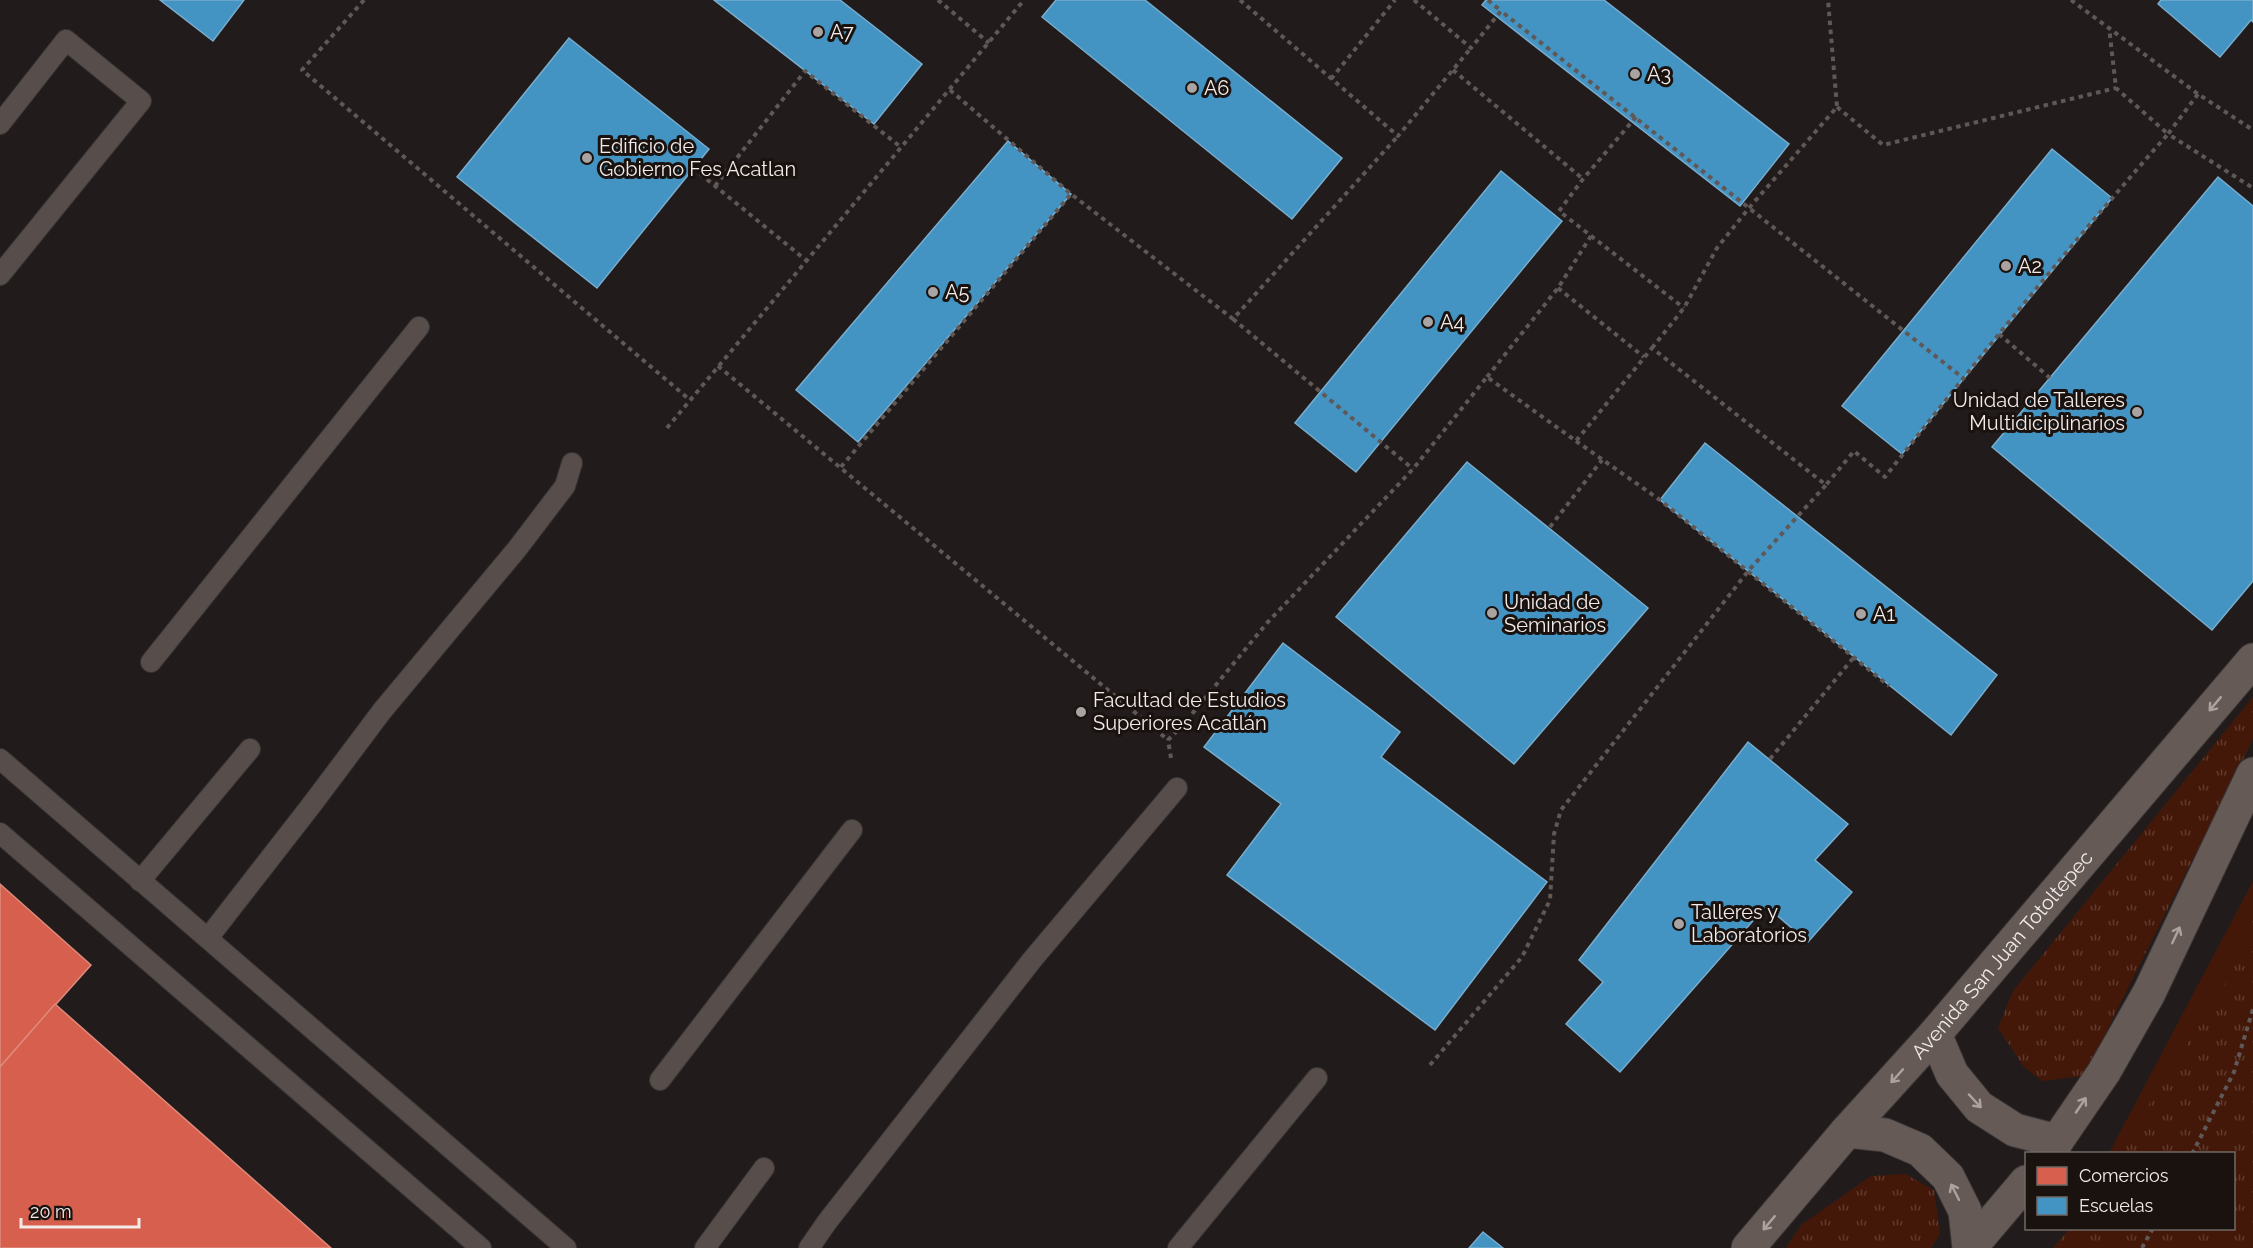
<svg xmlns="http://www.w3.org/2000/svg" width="2253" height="1248" font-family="Raleway,sans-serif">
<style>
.grass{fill:#431809}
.park{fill:url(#park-tufts)}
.shops{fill:#d6604d;stroke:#de8a7c;stroke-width:1.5}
.schools{fill:#4393c3;stroke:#78adce;stroke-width:1.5}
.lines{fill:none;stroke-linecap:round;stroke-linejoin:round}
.service-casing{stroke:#393635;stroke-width:22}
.secondary-casing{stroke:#393635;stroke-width:35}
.path{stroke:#5f5856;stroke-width:4;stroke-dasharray:4.5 4.5;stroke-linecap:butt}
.service{stroke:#574e4c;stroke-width:20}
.secondary{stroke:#655a56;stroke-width:33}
.oneway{stroke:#aca2a0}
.poi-dot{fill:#a9a3a1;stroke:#1a120f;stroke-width:2}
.labels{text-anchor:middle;stroke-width:6;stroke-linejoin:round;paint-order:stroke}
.poi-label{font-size:20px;fill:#f2ebe9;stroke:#1a120f;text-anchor:start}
.street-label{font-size:20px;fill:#f2ebe9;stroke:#1a120f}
</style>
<defs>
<pattern id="park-tufts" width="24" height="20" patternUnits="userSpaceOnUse" patternTransform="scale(1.5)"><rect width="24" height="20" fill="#431809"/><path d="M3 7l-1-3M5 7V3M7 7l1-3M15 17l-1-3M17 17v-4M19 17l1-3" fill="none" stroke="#5f3a2d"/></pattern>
</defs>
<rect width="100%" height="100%" fill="#211c1b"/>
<!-- grass -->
<path class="grass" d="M2253,881V1248H2053L2069,1229L2234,1228V1154L2109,1153Z"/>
<!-- park -->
<g class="park">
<path d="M2253,697V739L2084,1076L2042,1081L2024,1067L1998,1028L2013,991Z"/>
<path d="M2253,916V1248H2053L2070,1229L2234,1228V1154L2118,1153L2231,975Z"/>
<path d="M1905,1174L1934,1190L1940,1234L1931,1248H1786L1801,1225L1871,1176Z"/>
</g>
<!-- shops -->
<g class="shops">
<path d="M0,884L91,965L0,1067Z"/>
<path d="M55,1004L331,1248H0V1067Z"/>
</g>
<!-- schools -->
<g class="schools">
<path d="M160,0H244L213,41Z"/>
<path d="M714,0H840L922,64L874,124Z"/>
<path d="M1056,0H1145L1342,158L1292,219L1042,17Z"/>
<path d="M1486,0H1604L1789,144L1740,206L1482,5Z"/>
<path d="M2161,0H2253V22L2251,20L2220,57L2158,4Z"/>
<path d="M569,38L709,149L597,288L457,177Z"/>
<path d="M1008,141L1071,194L858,442L796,390Z"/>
<path d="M2052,149L2112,198L1902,454L1842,406Z"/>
<path d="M1501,171L1562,221L1356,472L1295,423Z"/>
<path d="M2218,177L2253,206V581L2212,630L1992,447Z"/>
<path d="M1705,443L1997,675L1951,735L1660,500Z"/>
<path d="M1467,462L1648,608L1514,764L1336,617Z"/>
<path d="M1283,643L1400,732L1381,757L1547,882L1435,1030L1227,875L1281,804L1204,747Z"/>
<path d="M1748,742L1848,824L1815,860L1852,892L1808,942L1766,906L1620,1072L1566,1024L1603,982L1579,960Z"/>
<path d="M1483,1232L1503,1248H1469Z"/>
</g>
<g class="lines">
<defs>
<g id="service">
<path d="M0,124L66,40L141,101L0,275"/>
<path d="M151,662L419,327"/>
<path d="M0,759L566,1248"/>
<path d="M0,833L481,1248"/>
<path d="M140,881L250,749"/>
<path d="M208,938L313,803L382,711L517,549L565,486L572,463"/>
<path d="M660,1080L852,830"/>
<path d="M705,1248L764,1168"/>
<path d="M809,1248L827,1222L1032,960L1177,788"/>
<path d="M1178,1248L1317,1078"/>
</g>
<g id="secondary">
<path d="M1935,1034L1952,1074L1979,1107L2015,1130L2057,1141"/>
<path d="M1847,1131L1885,1135L1920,1150L1948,1177L1965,1211L1969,1248"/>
<path d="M2048,1154L2104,1072L2149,993L2253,774"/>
<path id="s1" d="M1748,1248L1847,1131L1935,1034L2253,660"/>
<path d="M1970,1248L2026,1182"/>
</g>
</defs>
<!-- service casing -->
<use href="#service" class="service-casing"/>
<!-- secondary casing -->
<use href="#secondary" class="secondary-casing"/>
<!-- path -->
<g class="path">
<path d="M364,0L302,70L690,400"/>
<path d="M938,0L989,43"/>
<path d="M1240,0L1398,136L1471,48"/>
<path d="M1414,0L1471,48L1501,11L1963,378"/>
<path d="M1488,0L1501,11"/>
<path d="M2071,0L2198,94L2253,130"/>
<path d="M1453,70L1583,179"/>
<path d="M1331,79L1395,0"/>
<path d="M950,90L1071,194L1233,319L1398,136"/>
<path d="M2198,94L2168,134L2253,188"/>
<path d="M1837,107L1883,145L2116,88"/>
<path d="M1636,117L1583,179L1559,211L1684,308"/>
<path d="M693,168L807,261"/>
<path d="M715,186L805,71L902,148"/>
<path d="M1558,288L1644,357"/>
<path d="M1233,319L1413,469"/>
<path d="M1999,334L2050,378"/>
<path d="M1652,348L1684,308L1717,248L1749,208L1837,107L1828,0"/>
<path d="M718,366L1168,740"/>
<path d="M1487,377L1558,288L1591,236"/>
<path d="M667,428L1024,0"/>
<path d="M1576,441L1660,500L1889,686"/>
<path d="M841,467L1071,194"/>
<path d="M1550,527L1602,460"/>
<path d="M1171,758L1168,740L1182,726L1267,623L1413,469L1487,377L1576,441L1652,348L1826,485L1854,451L1885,477C1977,360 2070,245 2168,134L2116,88L2109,27"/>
<path d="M1770,759L1854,657"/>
<path d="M1430,1065L1522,957L1550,900L1554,834L1561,810L1749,570L1826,485"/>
<path d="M2192,1154L2234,1072L2253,1009"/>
<path d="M2142,1248L2153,1228"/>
</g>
<!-- service -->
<use href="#service" class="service"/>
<!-- secondary -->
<use href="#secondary" class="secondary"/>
</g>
<!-- one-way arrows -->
<defs><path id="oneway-shaft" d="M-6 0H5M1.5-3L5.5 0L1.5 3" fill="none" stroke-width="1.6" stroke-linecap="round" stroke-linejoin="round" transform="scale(1.5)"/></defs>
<g class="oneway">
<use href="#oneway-shaft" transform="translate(2215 704) rotate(130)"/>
<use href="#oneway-shaft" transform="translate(2176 935) rotate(-65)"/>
<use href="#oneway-shaft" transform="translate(1897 1076) rotate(132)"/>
<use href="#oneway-shaft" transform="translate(1975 1101) rotate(47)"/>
<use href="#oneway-shaft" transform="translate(2081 1105) rotate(-56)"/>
<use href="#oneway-shaft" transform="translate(1955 1192) rotate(-117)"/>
<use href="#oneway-shaft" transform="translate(1769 1223) rotate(130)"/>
</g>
<!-- markers -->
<g class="poi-dot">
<circle cx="818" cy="32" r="6"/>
<circle cx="1635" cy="74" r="6"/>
<circle cx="1192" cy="88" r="6"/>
<circle cx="587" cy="158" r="6"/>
<circle cx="2006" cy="266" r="6"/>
<circle cx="933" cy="292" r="6"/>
<circle cx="1428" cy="322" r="6"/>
<circle cx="2137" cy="412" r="6"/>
<circle cx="1492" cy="613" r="6"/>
<circle cx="1861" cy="614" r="6"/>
<circle cx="1081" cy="712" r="6"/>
<circle cx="1679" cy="924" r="6"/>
</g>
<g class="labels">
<!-- poi labels -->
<g class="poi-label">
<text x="830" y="39">A7</text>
<text x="1647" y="81">A3</text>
<text x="1204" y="95">A6</text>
<text x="599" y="153">Edificio de<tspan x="599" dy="23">Gobierno Fes Acatlan</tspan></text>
<text x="2018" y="273">A2</text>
<text x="945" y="299">A5</text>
<text x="1440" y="329">A4</text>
<text x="2125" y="407" text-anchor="end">Unidad de Talleres<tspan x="2125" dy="23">Multidiciplinarios</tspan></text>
<text x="1504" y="609">Unidad de<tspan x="1504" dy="23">Seminarios</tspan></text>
<text x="1873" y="621">A1</text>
<text x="1093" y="707">Facultad de Estudios<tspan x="1093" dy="23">Superiores Acatlán</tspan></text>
<text x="1691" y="919">Talleres y<tspan x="1691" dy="23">Laboratorios</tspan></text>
</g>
<!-- street labels -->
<g class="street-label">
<text dy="7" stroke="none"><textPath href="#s1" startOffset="388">Avenida San Juan Totoltepec</textPath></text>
</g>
</g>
<!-- legend -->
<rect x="2025" y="1152" width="210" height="78" fill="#1a120f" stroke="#706966" stroke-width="1.5"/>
<rect x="2037" y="1167" width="30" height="18" fill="#d6604d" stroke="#706966" stroke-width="1.5"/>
<text x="2079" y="1182" font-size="18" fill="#f2ebe9">Comercios</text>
<rect x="2037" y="1197" width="30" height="18" fill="#4393c3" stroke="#706966" stroke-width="1.5"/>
<text x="2079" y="1212" font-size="18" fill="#f2ebe9">Escuelas</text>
<!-- scale -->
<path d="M21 1218v9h118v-9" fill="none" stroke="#f2ebe9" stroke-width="3"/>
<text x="30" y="1218" font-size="18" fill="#f2ebe9" stroke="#1a120f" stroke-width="4.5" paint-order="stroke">20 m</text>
</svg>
